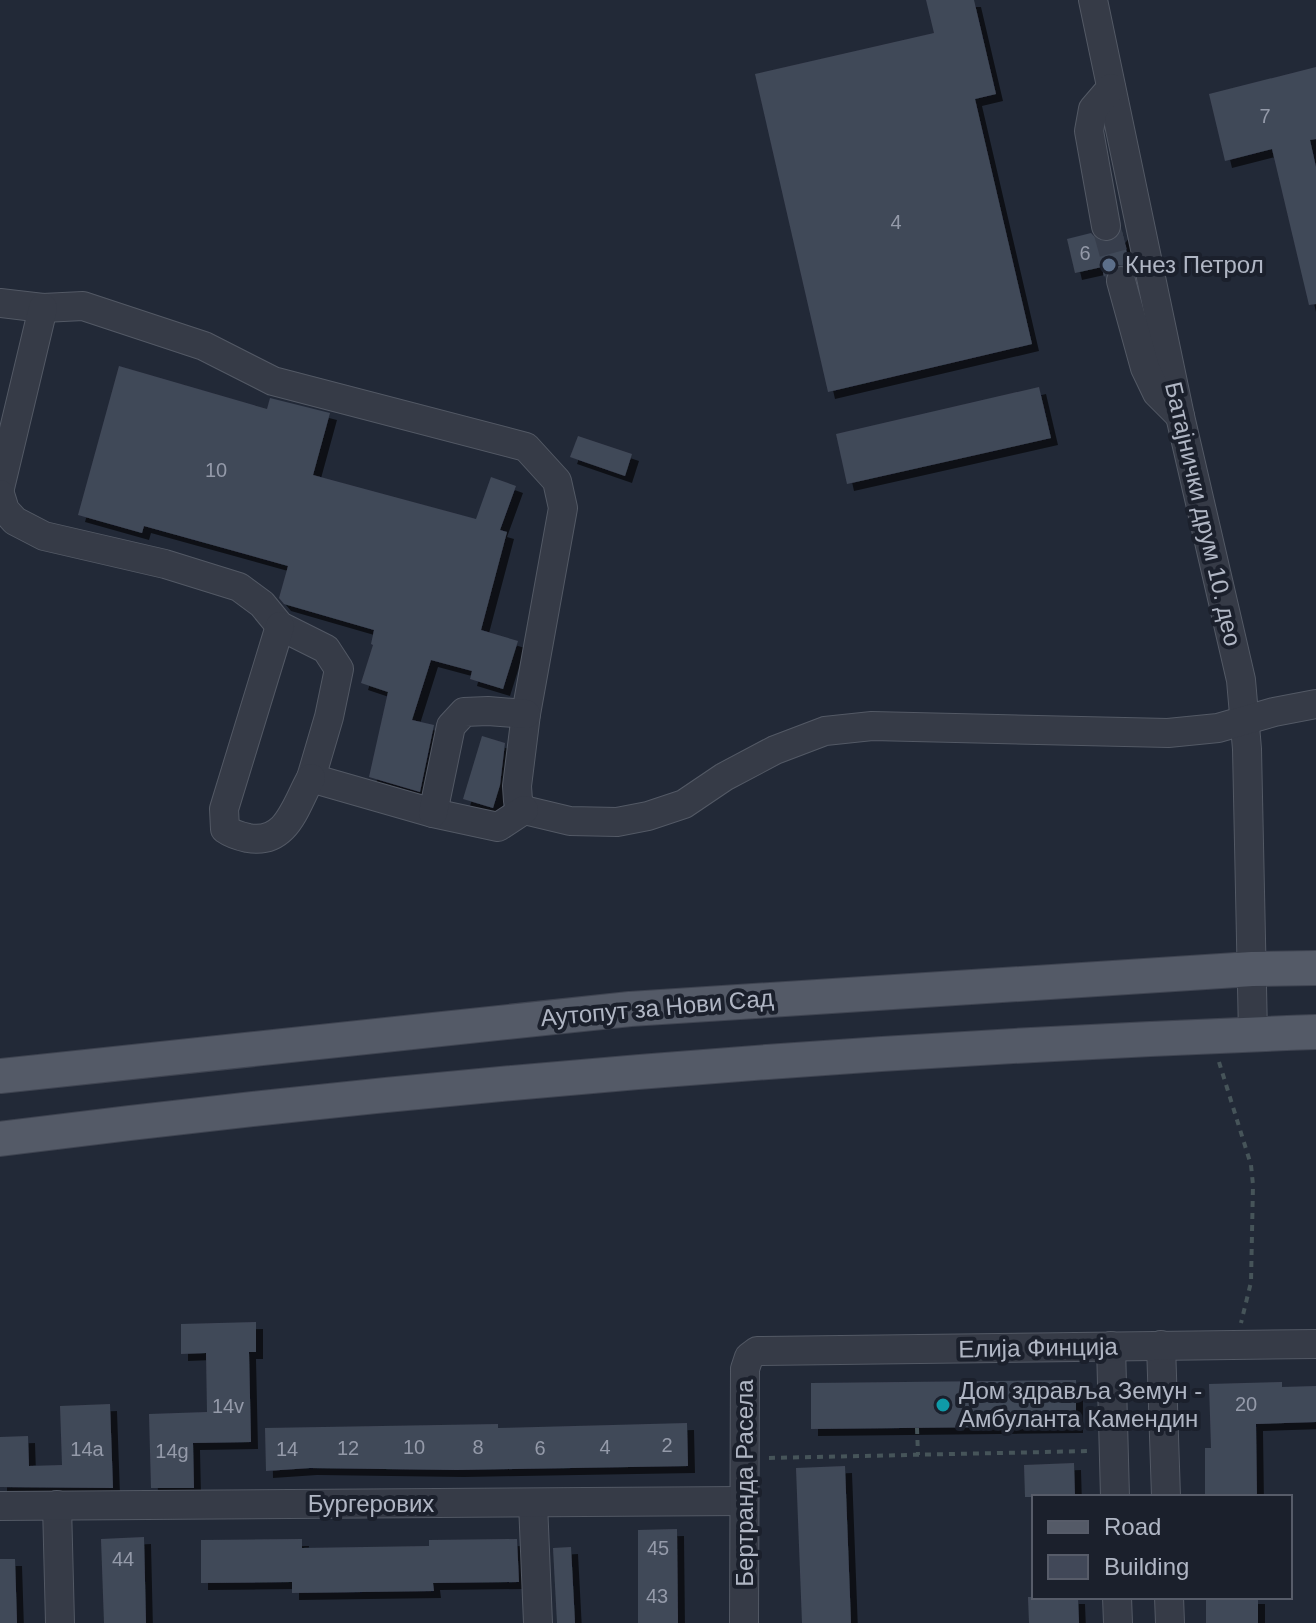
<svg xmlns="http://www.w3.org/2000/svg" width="1316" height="1623" font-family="Helvetica,sans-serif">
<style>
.building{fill:#414858;filter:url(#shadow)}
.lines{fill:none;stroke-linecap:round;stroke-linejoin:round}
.minor-tunnel{stroke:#373e4c;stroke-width:28;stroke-dasharray:28 14;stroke-linecap:butt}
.minor-casing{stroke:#535965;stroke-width:30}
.major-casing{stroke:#3f4451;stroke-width:36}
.path{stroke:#465459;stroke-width:4;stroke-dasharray:6 6;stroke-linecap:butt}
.minor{stroke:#363b47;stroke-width:28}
.major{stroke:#545a67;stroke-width:34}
.service-dot{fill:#5c6f8a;stroke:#1b202c;stroke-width:3}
.culture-dot{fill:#0f9aa8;stroke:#1b202c;stroke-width:3}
.labels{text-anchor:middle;stroke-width:8;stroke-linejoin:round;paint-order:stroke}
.number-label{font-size:20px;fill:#949aa9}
.poi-label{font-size:24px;fill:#b0b6c4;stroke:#1b202c;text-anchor:start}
.street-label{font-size:24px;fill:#b0b6c4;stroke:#1b202c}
</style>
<defs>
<filter id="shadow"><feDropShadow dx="7" dy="7" stdDeviation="0" flood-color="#0009"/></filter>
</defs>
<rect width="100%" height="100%" fill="#222937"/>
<!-- building -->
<g class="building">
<path d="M926,0H974L996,94L975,99L1032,344L828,392L755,74L934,33Z"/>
<path d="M1316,67V139L1310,140L1316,167V304L1309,305L1272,149L1225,161L1209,94Z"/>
<path d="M1122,231L1130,267L1116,265L1108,270L1104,277L1102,267L1075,273L1067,239L1091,233L1100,242L1108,243L1116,239Z"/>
<path d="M119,366L267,409L270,398L330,413L313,475L476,519L491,477L516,486L500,530L507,532L481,630L518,641L503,689L470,679L472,671L431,660L412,720L434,725L420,792L369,777L388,692L361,683L373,645L371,644L374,630L284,604L279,598L288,566L144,526L142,533L78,515Z"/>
<path d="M1039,387L1051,438L847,484L836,434Z"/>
<path d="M578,436L632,454L625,476L570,457Z"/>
<path d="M482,736L505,743L500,785L493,808L463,799Z"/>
<path d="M256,1322V1352H249L251,1442L193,1443L194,1488H151L149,1414L207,1412L206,1353L181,1354V1324Z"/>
<path d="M1076,1380V1426L811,1429V1383Z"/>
<path d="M1282,1382V1387L1316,1386V1422L1256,1424L1257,1497H1205V1448H1211L1209,1384Z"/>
<path d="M110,1404L113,1488L0,1487V1437L28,1436L29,1466L62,1465L60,1406Z"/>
<path d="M687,1423L688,1466L457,1470L310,1468L266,1471L265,1428L498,1424V1428Z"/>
<path d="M1074,1463L1075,1497H1025L1024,1465Z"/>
<path d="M845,1466L851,1623H802L796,1468Z"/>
<path d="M677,1529L678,1623H638V1530Z"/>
<path d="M144,1537L146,1623H104L101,1539Z"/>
<path d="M302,1539V1548L429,1546V1540L517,1539L519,1582L433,1583L434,1591L292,1593V1582L201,1583V1540Z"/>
<path d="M571,1547L575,1623H557L553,1548Z"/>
<path d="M0,1559H15L17,1623H0Z"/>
<path d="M1028,1597H1078L1079,1623H1029Z"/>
<rect x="1206" y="1597" width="52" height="26"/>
</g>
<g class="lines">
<!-- minor-tunnel -->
<path class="minor-tunnel" d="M1106,226L1121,281"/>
<defs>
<g id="minor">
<path d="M1093,0L1180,416L1241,680L1247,749L1253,1034"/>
<path d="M1106,226L1089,131L1093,109L1111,88"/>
<path d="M1121,281L1145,368L1157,393L1180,416"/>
<path d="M0,303L43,308L83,306L204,346L273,381L526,447L557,481L563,508L526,714L517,786L518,801L524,810L570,821L617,822L648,816L684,804L724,777L775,750L825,731L872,726L1168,733L1218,728L1274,712L1316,704"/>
<path d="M0,488L43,308"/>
<path d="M0,494L5,510L15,521L44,536L165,564L239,587L262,604L280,626L326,649L339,669L329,717L311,778L433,813L498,827L524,810"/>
<path d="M280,626L224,809L225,829C232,834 239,836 248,838C287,845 295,806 311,778"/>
<path d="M433,813L451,726L464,712L488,711L526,714"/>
<path d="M1161,1345L1166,1497"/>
<path d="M1111,1346L1115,1497"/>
<path d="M533,1503L538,1623"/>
<path d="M57,1505L60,1623"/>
<path d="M0,1506L743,1501"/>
<path d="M1117,1597L1118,1623"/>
<path d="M1169,1597L1170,1623"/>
<path d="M744,1623L745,1369L749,1357L757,1351L1316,1344"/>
</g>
<g id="major">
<path d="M0,1076L630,1009L1252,969L1316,968"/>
<path d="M0,1139C437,1083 876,1048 1316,1032"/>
</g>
</defs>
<!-- minor casing -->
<use href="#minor" class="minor-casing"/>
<!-- major casing -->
<use href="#major" class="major-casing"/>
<!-- path -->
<g class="path">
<path d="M1219,1062L1251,1165L1253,1185L1251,1282L1241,1323"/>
<path d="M917,1428L918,1455"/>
<path d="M769,1458L1091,1451"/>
</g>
<!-- minor -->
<use href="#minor" class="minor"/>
<!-- major -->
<use href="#major" class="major"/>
</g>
<!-- markers -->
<circle class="service-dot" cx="1109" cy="265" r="8"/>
<circle class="culture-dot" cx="943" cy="1405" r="8"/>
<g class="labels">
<!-- number labels -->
<g class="number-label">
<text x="1265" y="123">7</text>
<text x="896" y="229">4</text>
<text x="1085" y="260">6</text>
<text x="216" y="477">10</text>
<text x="1246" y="1411">20</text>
<text x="228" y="1413">14v</text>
<text x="667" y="1452">2</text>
<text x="414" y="1454">10</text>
<text x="478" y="1454">8</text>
<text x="605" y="1454">4</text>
<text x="348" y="1455">12</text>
<text x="540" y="1455">6</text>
<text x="87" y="1456">14a</text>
<text x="287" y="1456">14</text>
<text x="172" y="1458">14g</text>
<text x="658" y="1555">45</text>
<text x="123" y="1566">44</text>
<text x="657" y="1603">43</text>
</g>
<!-- poi labels -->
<g class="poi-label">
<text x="1125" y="273">Кнез Петрол</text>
<text x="959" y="1399">Дом здравља Земун -<tspan x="959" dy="28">Амбуланта Камендин</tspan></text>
</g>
<!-- street labels -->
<g class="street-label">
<text transform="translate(1203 514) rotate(77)" y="8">Батајнички друм 10. део</text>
<text transform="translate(657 1008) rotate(-5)" y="8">Аутопут за Нови Сад</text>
<text transform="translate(1038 1348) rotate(-1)" y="8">Елија Финција</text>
<text transform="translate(745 1483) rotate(-90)" y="8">Бертранда Расела</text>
<text x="371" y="1512">Бургерових</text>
</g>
</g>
<!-- legend -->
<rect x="1032" y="1495" width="260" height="104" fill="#1b202c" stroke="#575c69" stroke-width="2"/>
<rect x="1048" y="1521" width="40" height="12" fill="#545a67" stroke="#575c69" stroke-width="2"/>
<text x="1104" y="1535" font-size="24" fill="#b0b6c4">Road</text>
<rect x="1048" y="1555" width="40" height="24" fill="#414858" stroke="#575c69" stroke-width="2"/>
<text x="1104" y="1575" font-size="24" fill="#b0b6c4">Building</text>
</svg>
